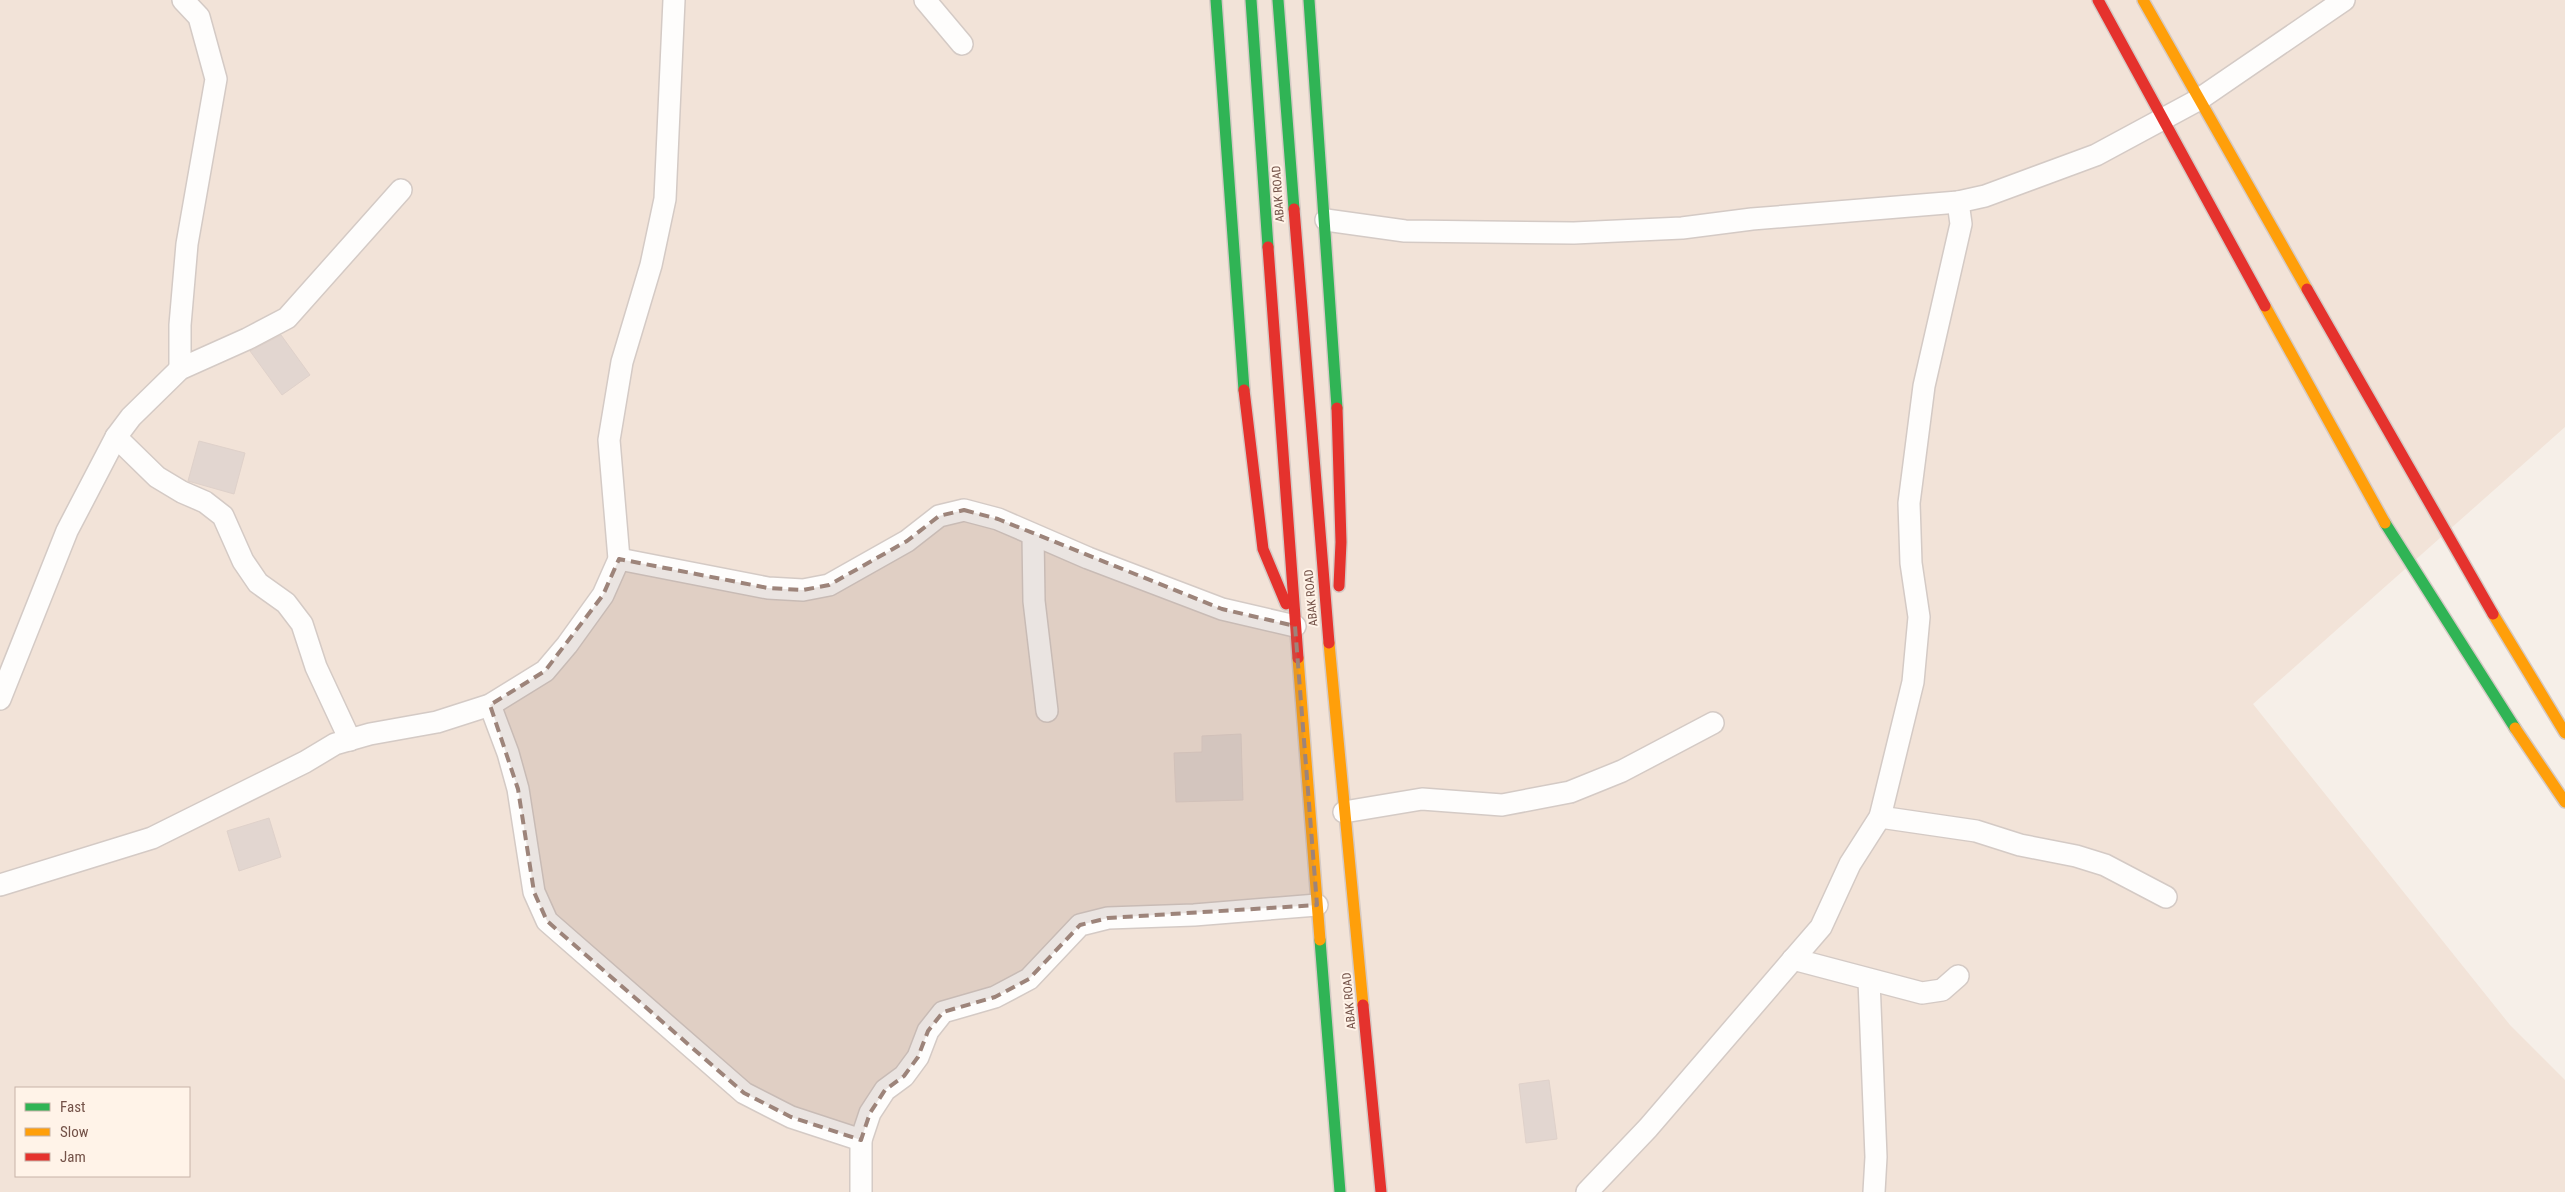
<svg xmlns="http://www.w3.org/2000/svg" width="2565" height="1192" font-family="'Roboto Condensed',sans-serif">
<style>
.residential{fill:#f2e3d8;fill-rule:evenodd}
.building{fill:#e2d6d0;stroke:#dfd1ca}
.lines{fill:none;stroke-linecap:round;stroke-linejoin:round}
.street-casing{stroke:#d4cac5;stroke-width:24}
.fast-casing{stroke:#d5cac5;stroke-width:14}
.slow-casing{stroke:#d5cac5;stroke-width:14}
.jam-casing{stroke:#d5cac5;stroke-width:14}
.street{stroke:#fefdfc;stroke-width:21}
.fast{stroke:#30b455;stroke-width:11}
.slow{stroke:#ff9f0a;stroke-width:11}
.jam{stroke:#e5322d;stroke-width:11}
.marked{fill:#9d847a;fill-opacity:0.2;stroke:#9d847a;stroke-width:4;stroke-dasharray:10 6;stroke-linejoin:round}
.labels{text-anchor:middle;stroke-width:4;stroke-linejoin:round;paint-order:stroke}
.street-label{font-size:12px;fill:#745248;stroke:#fff3e8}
</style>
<rect width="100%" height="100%" fill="#f6efe8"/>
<!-- residential -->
<path class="residential" d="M0,0H2565V427L2253,704L2510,1025L2565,1080V1192H0ZM16,1088H189V1176H16Z"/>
<!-- building -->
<g class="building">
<path d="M281,335L310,375L282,395L250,351Z"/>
<path d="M199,441L245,453L234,494L188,481Z"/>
<path d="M1241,734L1243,800L1176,802L1174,753L1202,752V736Z"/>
<path d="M269,818L281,857L239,871L227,831Z"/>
<path d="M1549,1080L1557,1139L1526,1143L1519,1084Z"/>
</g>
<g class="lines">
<defs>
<g id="street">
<path d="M925,0L962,44"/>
<path d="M1326,220L1405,231L1574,233L1682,228L1752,219L1958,202L1985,196L2096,155L2198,100L2344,0"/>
<path d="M180,369V325L187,244L216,79L199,17L183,0"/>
<path d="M116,437L157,477L182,492L205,502L223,516L243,561L258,583L286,603L302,624L316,667L350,740"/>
<path d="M1033,535L1034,601L1047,711"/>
<path d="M619,559L768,588L803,590L829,585L907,541L939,516L964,510L998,519L1088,558L1222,609L1295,626"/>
<path d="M0,699L67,531L116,437L131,417L180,369L247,339L287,318L401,190"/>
<path d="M490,705L508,753L518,789L534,892L547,921L744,1093L791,1117L861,1140"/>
<path d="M1344,812L1422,799L1502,805L1570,792L1622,771L1713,723"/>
<path d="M1880,817L1976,831L2020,845L2076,856L2105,865L2166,897"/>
<path d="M0,885L152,838L305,762L335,744L370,734L437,722L490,705L545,671L567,645L603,595L619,559L609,440L622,362L651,265L665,199L674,0"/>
<path d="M1793,959L1922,993L1942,990L1958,976"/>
<path d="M1869,980L1876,1157L1874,1192"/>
<path d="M861,1192V1140L870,1113L885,1090L904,1076L918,1057L928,1031L943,1012L995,997L1029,979L1080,925L1108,918L1194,915L1317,905"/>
<path d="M1587,1192L1648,1128L1821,927L1850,864L1880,817L1913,682L1919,617L1911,563L1909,503L1924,386L1961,224L1958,202"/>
</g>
<g id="fast">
<path d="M1216,0L1244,390"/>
<path d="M1251,0L1268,247"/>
<path d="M1278,0L1294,209"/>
<path d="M1309,0L1337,408"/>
<path d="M2385,523L2515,728"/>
<path d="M1320,940L1340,1192"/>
</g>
<g id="slow">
<path d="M2143,0L2307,289"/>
<path d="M2265,306L2385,523"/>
<path d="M2493,614L2565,733"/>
<path d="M1329,643L1363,1005"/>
<path d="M1298,658L1320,940"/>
<path d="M2515,728L2565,802"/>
</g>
<g id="jam">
<path d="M2098,0L2265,306"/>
<path d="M1294,209L1329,643"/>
<path d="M1268,247L1298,658"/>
<path d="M2307,289L2493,614"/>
<path d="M1244,390L1263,549L1286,604"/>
<path d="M1337,408L1341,542L1339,586"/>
<path d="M1363,1005L1381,1192"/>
</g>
</defs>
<!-- street casing -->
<use href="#street" class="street-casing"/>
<!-- fast casing -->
<use href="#fast" class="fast-casing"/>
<!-- slow casing -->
<use href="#slow" class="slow-casing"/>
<!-- jam casing -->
<use href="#jam" class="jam-casing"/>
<!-- street -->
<use href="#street" class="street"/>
<!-- fast -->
<use href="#fast" class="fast"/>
<!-- slow -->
<use href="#slow" class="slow"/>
<!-- jam -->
<use href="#jam" class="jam"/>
</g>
<!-- marked area -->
<path class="marked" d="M964,510L998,519L1222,609L1295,626L1317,905L1108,918L1080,925L1029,979L995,997L943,1012L928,1031L918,1057L904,1076L885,1090L870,1113L861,1140L791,1117L744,1093L547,921L534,892L518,789L490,705L545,671L603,595L619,559L768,588L803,590L829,585L907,541L939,516Z"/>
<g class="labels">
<!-- street labels -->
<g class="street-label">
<text transform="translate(1278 194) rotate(-94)" y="4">ABAK ROAD</text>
<text transform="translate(1311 598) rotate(-95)" y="4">ABAK ROAD</text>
<text transform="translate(1349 1001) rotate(-95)" y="4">ABAK ROAD</text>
</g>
</g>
<!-- legend -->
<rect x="15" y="1087" width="175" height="90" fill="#fff3e8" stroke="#c7b3a8"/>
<rect x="25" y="1103" width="25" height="8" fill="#30b455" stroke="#c7b3a8"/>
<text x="60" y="1112" font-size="15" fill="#745248">Fast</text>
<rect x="25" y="1128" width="25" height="8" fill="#ff9f0a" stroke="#c7b3a8"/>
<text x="60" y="1137" font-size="15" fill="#745248">Slow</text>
<rect x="25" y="1153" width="25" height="8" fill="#e5322d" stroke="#c7b3a8"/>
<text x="60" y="1162" font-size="15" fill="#745248">Jam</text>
</svg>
